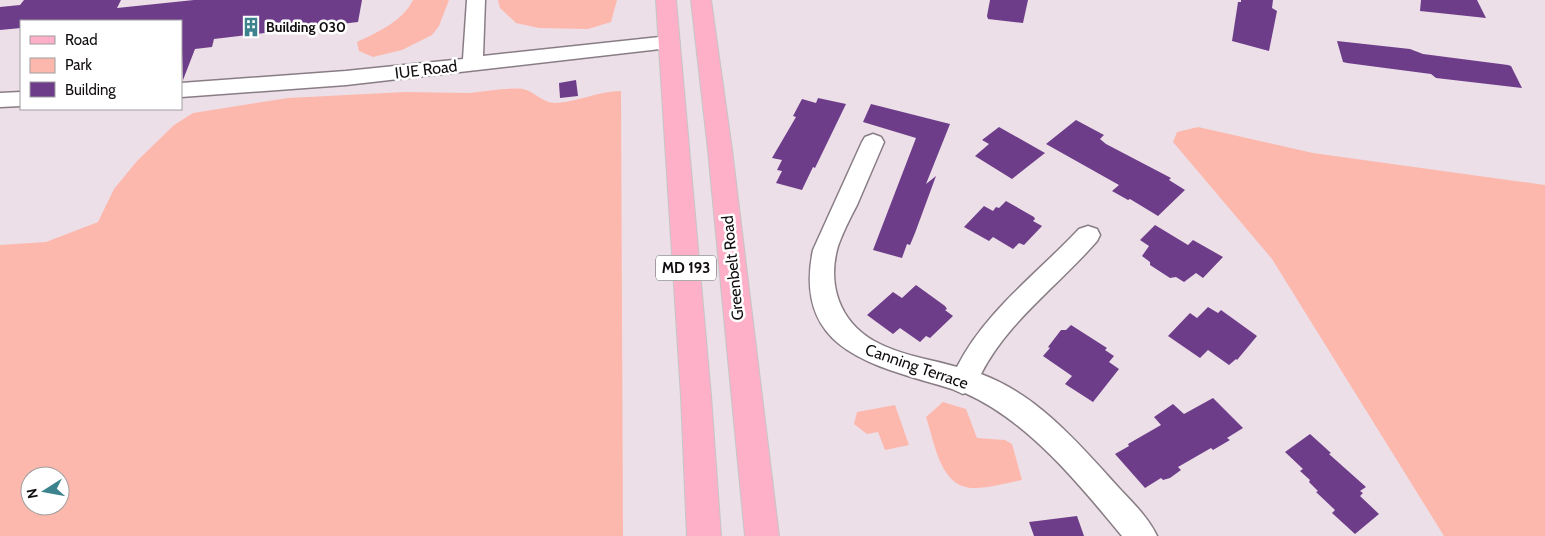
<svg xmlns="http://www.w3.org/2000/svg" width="1545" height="536" font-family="Cabin,sans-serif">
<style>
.green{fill:#fdb8ad;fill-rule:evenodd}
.building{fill:#6e3d8a}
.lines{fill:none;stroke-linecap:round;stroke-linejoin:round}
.minor-casing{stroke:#897d85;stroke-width:3}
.major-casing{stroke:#c6c5c6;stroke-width:2}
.minor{fill:#fff;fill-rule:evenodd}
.major{fill:#fdb0c7;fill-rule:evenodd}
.labels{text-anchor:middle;stroke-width:5;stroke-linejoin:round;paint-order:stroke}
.far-poi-label{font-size:14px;font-weight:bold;fill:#110d10;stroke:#fff;text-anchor:start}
.shield{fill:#fff;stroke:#585658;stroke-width:1}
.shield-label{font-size:15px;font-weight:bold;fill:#110d10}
.street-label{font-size:16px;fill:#110d10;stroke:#fff}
</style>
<rect width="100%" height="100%" fill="#ecdfe8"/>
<!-- green -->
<g class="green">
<path d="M413,0H449L439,26L432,35L402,50L373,57L359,51L357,42C378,32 403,21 413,0Z"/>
<path d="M498,0H617L611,22L588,29L539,28L516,23L500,8Z"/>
<path d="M503,89C509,89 517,88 523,89C534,91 542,103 555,103C578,102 598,91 621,91L623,536H0V245L46,242L98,222L114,189L137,161L174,125L193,113L288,98L405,92L469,93ZM30,476H60V506H30Z"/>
<path d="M1198,127L1313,153L1545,185V536H1444L1272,259L1173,142L1177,132Z"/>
<path d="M943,402L966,409L977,438L1005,440L1012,444L1022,480C1007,483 990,488 975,488C940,489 935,443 926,417Z"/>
<path d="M895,405L909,445L885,450L878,432L867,434L854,424L857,412Z"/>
</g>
<!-- building -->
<g class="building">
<path d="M24,0H121L117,8L194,0H362L358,22L214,39L212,47L195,49L183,80L181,21H21V28L0,30V7L20,5Z"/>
<path d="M990,0H1028L1023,23L988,19L987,16Z"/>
<path d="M1241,0H1273L1272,8L1277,11L1269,51L1232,41L1238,2H1241Z"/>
<path d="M1421,0H1477L1486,18L1420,11Z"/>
<path d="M1337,41L1410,49L1423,54L1508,65L1511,66L1522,88L1436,78L1431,74L1347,63L1343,62Z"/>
<path d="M576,80L578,96L560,98L559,83Z"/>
<path d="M818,98L846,104L815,168L813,167L802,190L776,183L782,171L777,170L782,160L772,158L796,117L793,116L802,99L816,103Z"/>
<path d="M871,104L950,124L926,184L936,176L915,233L910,245L907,244L902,258L873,250L916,138L863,122Z"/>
<path d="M1076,120L1104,135L1100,139L1106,144L1171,178L1169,180L1185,190L1158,216L1130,199L1128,200L1112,191L1119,185L1046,144Z"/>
<path d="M999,127L1045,153L1012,179L975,156L989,144L982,140Z"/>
<path d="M1006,201L1034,217L1035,219L1033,221L1042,226L1024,245L1019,243L1013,249L993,237L989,241L964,227L984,206L993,211L996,207L999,208Z"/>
<path d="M1155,225L1188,245L1193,240L1223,257L1203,278L1196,273L1184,282L1176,277L1170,278L1150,265V262L1142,256L1149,246L1140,240Z"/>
<path d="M916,285L945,306L947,309L945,310L953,316L930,338L926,336L920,342L900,328L893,334L867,315L893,292L902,298Z"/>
<path d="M1208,307L1218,313L1221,310L1257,336L1237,360L1236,359L1229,365L1208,350L1200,358L1168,336L1190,313L1197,318Z"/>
<path d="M1071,325L1107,348L1105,350L1114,356L1109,362L1119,369L1093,402L1065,384L1072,376L1043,356L1050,348L1048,347L1061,330H1066Z"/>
<path d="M1213,398L1243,428L1227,438L1230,440L1213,450L1211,448L1178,467L1181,470L1170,478L1163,480L1161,478L1145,488L1115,454L1129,446L1128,444L1161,425L1154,417L1173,404L1184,414Z"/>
<path d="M1310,434L1331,453L1329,454L1366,487L1360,491L1363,493L1360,496L1379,514L1355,534L1332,513L1335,510L1316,492L1318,491L1309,482L1310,480L1300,471L1303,469L1285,452Z"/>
<path d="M1077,516L1084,536H1034L1029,522Z"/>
</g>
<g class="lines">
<defs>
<g id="minor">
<path d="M467,0H485L483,56L669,36L676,38L679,42L676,46L669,48L346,85L181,97V83L346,71L463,59Z"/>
<path d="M21,92V106L0,107V93Z"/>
<path d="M873,134L881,137L884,142C875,163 866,184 857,205C850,218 843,232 838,246C827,284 839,321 874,341C899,355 929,359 957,367C985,311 1038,273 1079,229L1088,226L1097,229L1100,235L1097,241C1059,285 1007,322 981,374C1038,395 1079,444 1119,488C1133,503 1148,517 1157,536H1122C1080,485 1027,420 965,393L963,394L952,389C877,366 792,353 813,250L862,142L865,137Z"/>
</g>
<g id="major">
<path d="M656,0H676L711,396L721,536H687L681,396Z"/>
<path d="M691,0H711L732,150L779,536H745L708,150Z"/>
</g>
</defs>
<!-- minor casing -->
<use href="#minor" class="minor-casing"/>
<!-- major casing -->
<use href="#major" class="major-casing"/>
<!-- minor -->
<use href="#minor" class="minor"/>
<!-- major -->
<use href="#major" class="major"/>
</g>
<!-- icons -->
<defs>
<symbol id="building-bare" viewBox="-9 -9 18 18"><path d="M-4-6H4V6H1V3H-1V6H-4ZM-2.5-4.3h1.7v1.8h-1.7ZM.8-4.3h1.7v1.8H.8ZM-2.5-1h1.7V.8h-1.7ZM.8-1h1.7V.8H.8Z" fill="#3d838d" stroke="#fff" stroke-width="2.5" paint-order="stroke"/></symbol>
</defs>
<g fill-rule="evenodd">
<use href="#building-bare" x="237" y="13" width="28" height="28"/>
</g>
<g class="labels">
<!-- far-poi labels -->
<g class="far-poi-label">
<text x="266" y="32">Building 030</text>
</g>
<!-- shield labels -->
<rect class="shield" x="656" y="255.5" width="60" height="25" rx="4"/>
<g class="shield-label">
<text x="686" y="273">MD 193</text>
</g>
<!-- street labels -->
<g class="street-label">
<text transform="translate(426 69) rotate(-7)" y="6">IUE Road</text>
<text transform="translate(732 268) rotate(-96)" y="6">Greenbelt Road</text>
<text transform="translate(917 366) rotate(19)" y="6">Canning Terrace</text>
</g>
</g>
<!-- legend -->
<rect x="20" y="20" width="162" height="90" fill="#ffffff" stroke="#a09e9f"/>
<rect x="30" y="36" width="25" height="8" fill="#fdb0c7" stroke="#a09e9f"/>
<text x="65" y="45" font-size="15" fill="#110d10">Road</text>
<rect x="30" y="58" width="25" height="15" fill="#fdb8ad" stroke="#a09e9f"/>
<text x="65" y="70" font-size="15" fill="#110d10">Park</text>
<rect x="30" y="82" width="25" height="15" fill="#6e3d8a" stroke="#a09e9f"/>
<text x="65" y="95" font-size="15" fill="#110d10">Building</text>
<!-- north arrow -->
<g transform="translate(45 491) rotate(259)"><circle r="24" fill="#ffffff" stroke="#a09e9f"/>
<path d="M0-4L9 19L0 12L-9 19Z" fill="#3d838d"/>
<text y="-8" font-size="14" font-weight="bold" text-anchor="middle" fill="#110d10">N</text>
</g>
</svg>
